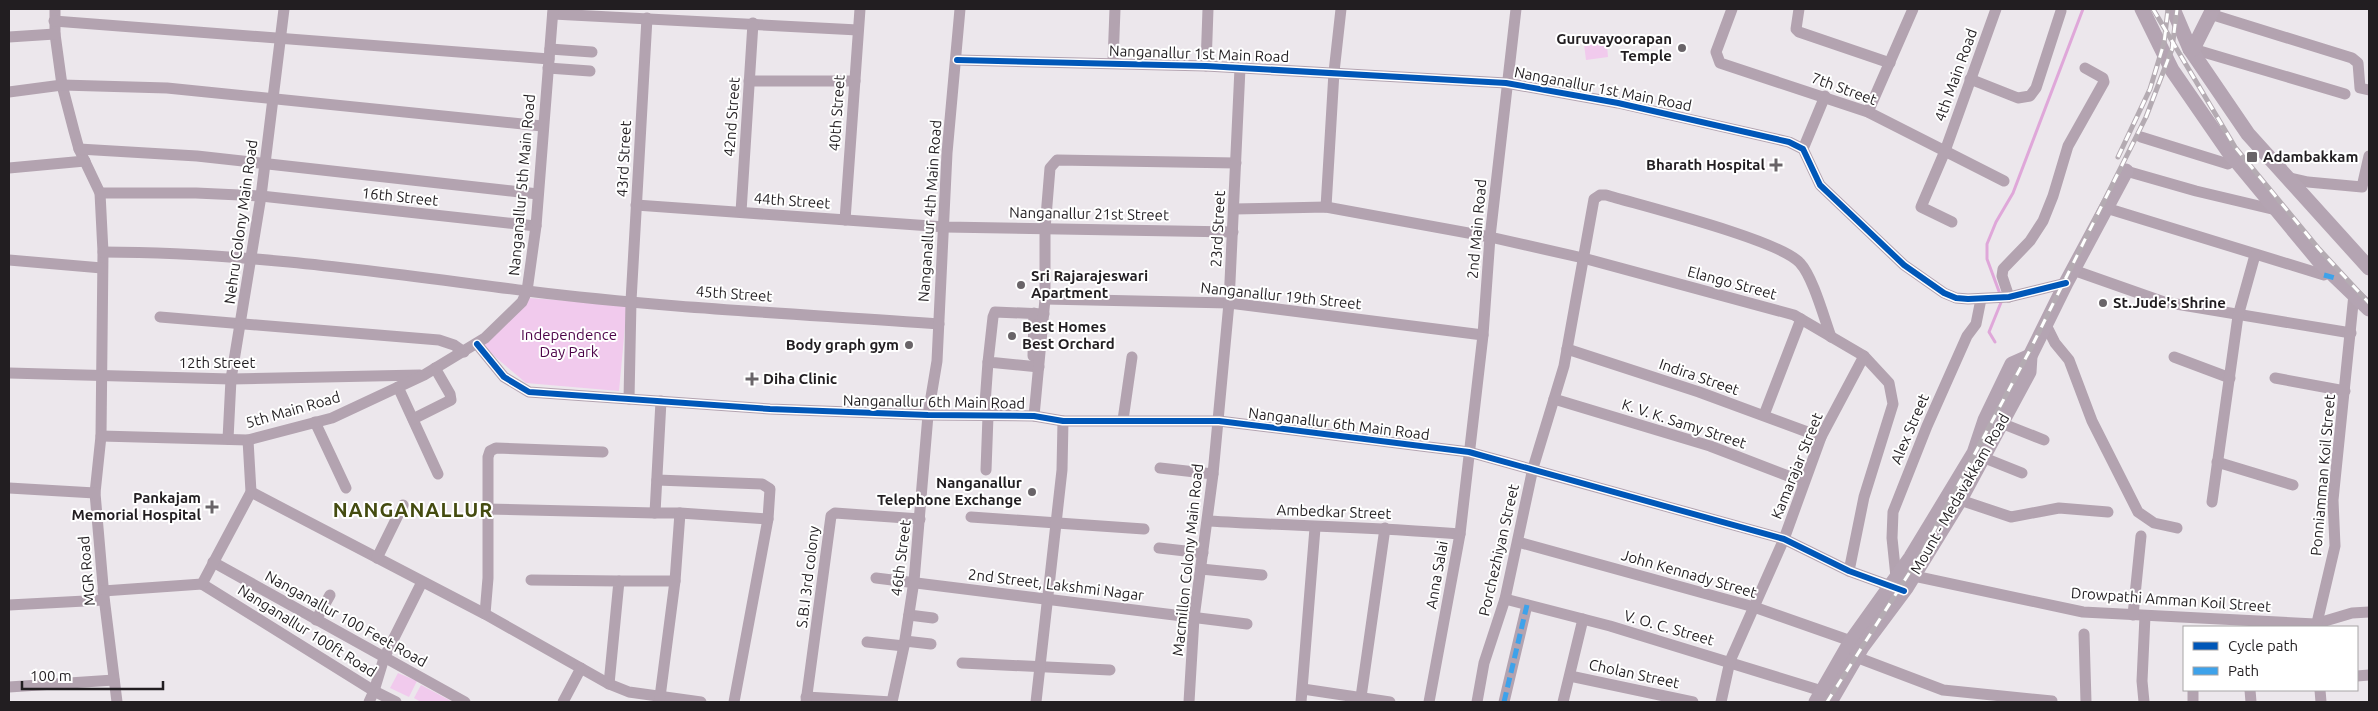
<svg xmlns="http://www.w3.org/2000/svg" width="2378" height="711" font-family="Ubuntu,sans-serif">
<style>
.green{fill:#f1caed}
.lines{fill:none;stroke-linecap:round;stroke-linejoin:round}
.stream{stroke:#dfa7d9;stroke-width:3}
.minor{stroke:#b3a3b0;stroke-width:11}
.major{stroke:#b4a4b2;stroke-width:15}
.rail-casing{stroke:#b4abb2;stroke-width:5}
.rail{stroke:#fff;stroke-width:3;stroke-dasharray:9;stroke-linecap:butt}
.quiet{stroke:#3ea2ea;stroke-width:5;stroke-dasharray:10 5;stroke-linecap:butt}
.cycleway-casing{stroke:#fff;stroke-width:9}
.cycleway{stroke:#0057b8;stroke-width:6}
.poi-dot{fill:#696468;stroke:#fff;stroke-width:2}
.labels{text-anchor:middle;stroke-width:4;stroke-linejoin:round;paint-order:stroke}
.poi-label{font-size:15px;font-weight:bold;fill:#221e21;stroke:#fff;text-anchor:end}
.street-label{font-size:15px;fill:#221e21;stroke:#fff}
.park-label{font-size:15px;fill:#4c0348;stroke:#fff}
.district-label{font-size:20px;font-weight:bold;letter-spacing:1px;fill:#444b10;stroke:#fff}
</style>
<rect width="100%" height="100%" fill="#ece7ec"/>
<!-- green -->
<g class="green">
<path d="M1606,34L1608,57L1586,60L1583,36Z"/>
<path d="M529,298L627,305L619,391L526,383L480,344Z"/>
<path d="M398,673L417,681L409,697L390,688Z"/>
<path d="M421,685L453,702H421L414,698Z"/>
</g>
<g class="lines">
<!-- stream -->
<g class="stream">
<path d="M2000,294L1987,259V244L1996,222L2013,193L2083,9"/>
<path d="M1995,342L1989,332L2002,300"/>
</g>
<!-- minor -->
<g class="minor">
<path d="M55,9V34L62,85L74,131L79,149L100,193L103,252L101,436L95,493L104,597L117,702"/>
<path d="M1732,9L1716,52L1720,63L1868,112L2004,181"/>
<path d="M1799,9L1796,29L1799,32L1890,63"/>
<path d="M553,14L858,30"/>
<path d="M2210,14L2352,58L2358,63L2360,88L2369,90"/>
<path d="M54,21L549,59"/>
<path d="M9,37L55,34"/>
<path d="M550,49L592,52"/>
<path d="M2193,49L2345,94"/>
<path d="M957,60L1206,66L1506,83L1618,103L1789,142L1803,149L1820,185L1904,265L1944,293L1956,298L1968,299L2009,297L2066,283"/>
<path d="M1113,62L1115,9"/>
<path d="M1206,66L1208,9"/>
<path d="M548,68L590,71"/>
<path d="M1970,79L2018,98L2030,96L2036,88L2061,11"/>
<path d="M749,81H855"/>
<path d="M9,92L62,85L167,88L542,126"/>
<path d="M1868,112L1913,9"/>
<path d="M2141,137L2228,164"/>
<path d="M79,149L197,156L538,194"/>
<path d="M1803,149L1825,96"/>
<path d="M9,168L85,161"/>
<path d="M2126,171L2196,191L2276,210"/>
<path d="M2286,177L2308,182L2362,187L2369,156"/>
<path d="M100,193H196L261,196L536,226"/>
<path d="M636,205L945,227L1233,232"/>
<path d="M1326,207L1334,72L1341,9"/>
<path d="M2106,208L2324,275"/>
<path d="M1234,209L1326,207L1490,237L1583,258L1794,315L1864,356L1889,383L1893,404L1864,497L1849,571"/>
<path d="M741,212L753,23"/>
<path d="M845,220L860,9"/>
<path d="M1952,222L1921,207L1945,151L1996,9"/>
<path d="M103,252C245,252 386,273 527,291C663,308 802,314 939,324"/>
<path d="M9,260L102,268"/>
<path d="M2073,270L2164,302L2351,333"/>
<path d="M2009,297L2002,276L2003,269L2030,241L2043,221L2053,196L2068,146L2104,82L2103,78L2085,68"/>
<path d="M1045,299L1229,303L1483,335"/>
<path d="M160,317L439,340L454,345L464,352"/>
<path d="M2046,325L2055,343L2069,360L2092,421L2138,512L2154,523L2177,528"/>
<path d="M477,344L504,377L529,392L770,409L928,415L1034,416L1063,421H1219L1469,452L1784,539L1849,571L1896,588"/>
<path d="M1567,349L1699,392L1821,437"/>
<path d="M1033,356L1034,313"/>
<path d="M2174,357L2230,378"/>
<path d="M988,362L985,404L990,408L1005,409"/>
<path d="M1039,367L988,362L993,317L995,312L1044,314"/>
<path d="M9,373L231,379L420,375"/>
<path d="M2275,378L2345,391"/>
<path d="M398,387L438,474"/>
<path d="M629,399L631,301L647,18"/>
<path d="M1554,399L1710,446L1804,482"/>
<path d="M1764,415L1801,319"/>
<path d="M1034,416L1045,299V229L1050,168L1057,160L1236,163"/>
<path d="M413,419L451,400L450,394L435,368"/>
<path d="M1123,420L1132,357"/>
<path d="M315,422L346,488"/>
<path d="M2001,423L2044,440"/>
<path d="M101,436L248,440L332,418L424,375L485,338L522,302L527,291L536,226L553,9"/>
<path d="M228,439L231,379L261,196L284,9"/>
<path d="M1982,457L2022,473"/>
<path d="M2217,462L2293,485"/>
<path d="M1160,468L1213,474"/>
<path d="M986,470L988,416"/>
<path d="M657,480L762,484L770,489L768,519L734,702"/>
<path d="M9,488L95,493"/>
<path d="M251,492L485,614L609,684L629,692L701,702"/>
<path d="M1960,500L2011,517L2059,508L2108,512"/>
<path d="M2212,502L2238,316L2255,255"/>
<path d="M487,509L655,513L661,401"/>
<path d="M655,513H680L675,581L660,697"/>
<path d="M680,513L768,519"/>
<path d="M971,517L1144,529"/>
<path d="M1208,521C1292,526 1376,527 1460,534"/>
<path d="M1518,542L1754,607L1851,641"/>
<path d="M1159,548L1203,553"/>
<path d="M377,558L403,505"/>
<path d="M213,562L465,702"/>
<path d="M1201,569L1262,575"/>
<path d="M1914,576L2083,612L2315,624L2352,613L2369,612"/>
<path d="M1896,577L1892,538L1893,512L1927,426L1967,336L1976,324L1981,299"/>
<path d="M876,578L1247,624"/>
<path d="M531,580L619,581L609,684"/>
<path d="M619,581H675"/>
<path d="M202,584L374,691L396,702"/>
<path d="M202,584L251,492L248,440"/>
<path d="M103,591L202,584"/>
<path d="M1505,599L1610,626L1822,691"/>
<path d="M9,605L104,600"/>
<path d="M485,614L488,578V457L490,451L496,448L603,452"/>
<path d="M909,615L933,618"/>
<path d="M2133,615L2141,536"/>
<path d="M316,620L330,595"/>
<path d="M2316,627L2335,546L2333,500L2354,294"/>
<path d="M2084,634L2086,702"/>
<path d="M905,641L931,644"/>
<path d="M867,642L904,646"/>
<path d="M1856,657L1943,690L2052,701"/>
<path d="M962,663L1110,670"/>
<path d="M1570,676L1693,702"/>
<path d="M2357,676L2369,675"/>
<path d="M9,687L114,680"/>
<path d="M1303,689L1390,702"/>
<path d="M2193,690V702"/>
<path d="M2250,690L2251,702"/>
<path d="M2320,690L2321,702"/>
<path d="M806,697L892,702"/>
<path d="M1361,697L1385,528"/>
<path d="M369,702L374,691L384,658L422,582"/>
<path d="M563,702L581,668"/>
<path d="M806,702L831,516L835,513L920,519"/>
<path d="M892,702L904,646L914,581L928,415L937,361L947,153L960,9"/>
<path d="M1036,702L1062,470L1063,421"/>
<path d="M1189,702L1194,618L1213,474L1229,303L1240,68"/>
<path d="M1301,702L1315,528"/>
<path d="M1429,702L1460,534L1483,335L1490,237L1516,9"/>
<path d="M1477,702L1484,663L1505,599L1533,468L1564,366L1594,199L1600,195H1606C1643,206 1780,240 1800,263C1813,277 1824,318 1831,337"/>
<path d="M1504,702L1527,605"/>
<path d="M1563,702L1583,619"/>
<path d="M1721,702L1730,661L1784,539L1821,437L1864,356"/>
<path d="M2144,702L2142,681L2145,616"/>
</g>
<!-- major -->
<g class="major">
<path d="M2142,9L2172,70L2228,151L2319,261L2369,309"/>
<path d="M2173,9L2190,49L2248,134L2369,268"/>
<path d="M2190,49H2193L2213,9"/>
<path d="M1816,702L1851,641L1911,557L1974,453L1985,420L2012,364L2030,356"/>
<path d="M1830,702L1862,647L1906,588L1960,500L2029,372L2030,356L2066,283L2126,171"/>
</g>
<defs>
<g id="rail">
<path d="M2153,9L2235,147L2319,249L2369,303"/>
<path d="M2118,157L2150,89L2164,43L2168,9"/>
<path d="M1827,702L1922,553L2030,350L2146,117L2172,49L2177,9"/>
</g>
</defs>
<!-- rail casing -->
<use href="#rail" class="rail-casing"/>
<!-- rail -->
<use href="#rail" class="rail"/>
<!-- quiet -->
<g class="quiet">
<path d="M2324,275L2335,278"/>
<path d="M1504,702L1527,605"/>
</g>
<defs>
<g id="cycleway">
<path d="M957,60L1206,66L1506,83L1618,103L1789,142L1803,149L1820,185L1904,265L1944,293L1956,298L1968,299L2009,297L2066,283"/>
<path d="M477,344L504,377L529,392L770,409L928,415L1034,416L1063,421H1219L1469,452L1784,539L1849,571L1904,591"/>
</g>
</defs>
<!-- cycleway casing -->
<use href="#cycleway" class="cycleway-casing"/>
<!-- cycleway -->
<use href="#cycleway" class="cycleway"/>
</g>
<!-- markers -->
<g class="poi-dot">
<circle cx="1682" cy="48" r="5"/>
<rect x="2246" y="151" width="12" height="12" rx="2.5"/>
<path d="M1773.5 157.5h5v5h5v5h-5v5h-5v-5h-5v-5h5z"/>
<circle cx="1021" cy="285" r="5"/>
<circle cx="2103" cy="303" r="5"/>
<circle cx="1012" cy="336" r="5"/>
<circle cx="909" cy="345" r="5"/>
<path d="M749.5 371.5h5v5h5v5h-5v5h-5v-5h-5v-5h5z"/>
<circle cx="1032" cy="492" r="5"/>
<path d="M209.5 499.5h5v5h5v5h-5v5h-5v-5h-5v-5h5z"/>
</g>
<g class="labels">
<!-- poi labels -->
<g class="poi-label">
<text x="1672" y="44">Guruvayoorapan<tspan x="1672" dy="17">Temple</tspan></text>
<text x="2263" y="162" text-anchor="start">Adambakkam</text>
<text x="1765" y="170">Bharath Hospital</text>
<text x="1031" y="281" text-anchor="start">Sri Rajarajeswari<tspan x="1031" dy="17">Apartment</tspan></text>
<text x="2113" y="308" text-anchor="start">St.Jude's Shrine</text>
<text x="1022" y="332" text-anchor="start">Best Homes<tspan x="1022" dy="17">Best Orchard</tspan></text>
<text x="899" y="350">Body graph gym</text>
<text x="763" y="384" text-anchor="start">Diha Clinic</text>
<text x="1022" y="488">Nanganallur<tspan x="1022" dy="17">Telephone Exchange</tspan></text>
<text x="201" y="503">Pankajam<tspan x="201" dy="17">Memorial Hospital</tspan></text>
</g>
<!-- street labels -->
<g class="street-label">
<text transform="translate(1199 54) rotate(2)" y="5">Nanganallur 1st Main Road</text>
<text transform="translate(1956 75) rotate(-70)" y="5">4th Main Road</text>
<text transform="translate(1603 89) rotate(11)" y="5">Nanganallur 1st Main Road</text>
<text transform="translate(1844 89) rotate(20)" y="5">7th Street</text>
<text transform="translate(837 113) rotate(-86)" y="5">40th Street</text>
<text transform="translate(732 117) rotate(-86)" y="5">42nd Street</text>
<text transform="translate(624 159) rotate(-87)" y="5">43rd Street</text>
<text transform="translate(522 185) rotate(-85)" y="5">Nanganallur 5th Main Road</text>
<text transform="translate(400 197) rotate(6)" y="5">16th Street</text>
<text transform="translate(792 201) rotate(4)" y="5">44th Street</text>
<text transform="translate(930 211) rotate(-86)" y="5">Nanganallur 4th Main Road</text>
<text transform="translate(1089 214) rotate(1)" y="5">Nanganallur 21st Street</text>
<text transform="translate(241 222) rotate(-82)" y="5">Nehru Colony Main Road</text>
<text transform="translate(1218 229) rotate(-87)" y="5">23rd Street</text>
<text transform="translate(1477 229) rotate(-85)" y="5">2nd Main Road</text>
<text transform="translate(1732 283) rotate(15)" y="5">Elango Street</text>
<text transform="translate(734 294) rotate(4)" y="5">45th Street</text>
<text transform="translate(1281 296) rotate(6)" y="5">Nanganallur 19th Street</text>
<text x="217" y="368">12th Street</text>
<text transform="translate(1699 377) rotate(19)" y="5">Indira Street</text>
<text transform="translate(934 402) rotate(1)" y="5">Nanganallur 6th Main Road</text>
<text transform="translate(293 410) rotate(-16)" y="5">5th Main Road</text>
<text transform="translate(1339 424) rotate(7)" y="5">Nanganallur 6th Main Road</text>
<text transform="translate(1684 424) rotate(18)" y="5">K. V. K. Samy Street</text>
<text transform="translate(1910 429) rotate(-67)" y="5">Alex Street</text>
<text transform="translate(1797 466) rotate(-68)" y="5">Kamarajar Street</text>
<text transform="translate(2323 475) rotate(-85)" y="5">Ponniamman Koil Street</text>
<text transform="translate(1960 494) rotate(-60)" y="5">Mount - Medavakkam Road</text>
<text transform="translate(1334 512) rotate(2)" y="5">Ambedkar Street</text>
<text transform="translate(1499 550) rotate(-77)" y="5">Porchezhiyan Street</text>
<text transform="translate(901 558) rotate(-83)" y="5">46th Street</text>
<text transform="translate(1188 560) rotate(-84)" y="5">Macmillon Colony Main Road</text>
<text transform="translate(87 571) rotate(-95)" y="5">MGR Road</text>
<text transform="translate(1689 574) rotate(16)" y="5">John Kennady Street</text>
<text transform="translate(1437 575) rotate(-80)" y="5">Anna Salai</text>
<text transform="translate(808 577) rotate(-83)" y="5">S.B.I 3rd colony</text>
<text transform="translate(1056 585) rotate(7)" y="5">2nd Street, Lakshmi Nagar</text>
<text transform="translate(2171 600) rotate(4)" y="5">Drowpathi Amman Koil Street</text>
<text transform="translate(346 619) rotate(29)" y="5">Nanganallur 100 Feet Road</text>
<text transform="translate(1669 628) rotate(16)" y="5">V. O. C. Street</text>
<text transform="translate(307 631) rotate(32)" y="5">Nanganallur 100ft Road</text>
<text transform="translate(1634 674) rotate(12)" y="5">Cholan Street</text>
</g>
<!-- park labels -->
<g class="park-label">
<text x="569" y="340">Independence<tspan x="569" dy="17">Day Park</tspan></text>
</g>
<!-- district labels -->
<g class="district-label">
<text x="413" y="517">NANGANALLUR</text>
</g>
</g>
<!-- border -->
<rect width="2378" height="711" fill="none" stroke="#221e21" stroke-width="20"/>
<!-- legend -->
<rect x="2183" y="626" width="175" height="65" fill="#ffffff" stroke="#a7a5a6"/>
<rect x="2193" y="642" width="25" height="8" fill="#0057b8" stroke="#a7a5a6"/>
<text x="2228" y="651" font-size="15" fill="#221e21">Cycle path</text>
<rect x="2193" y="667" width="25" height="8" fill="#3ea2ea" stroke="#a7a5a6"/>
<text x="2228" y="676" font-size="15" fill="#221e21">Path</text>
<!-- scale -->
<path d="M22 681v8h141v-8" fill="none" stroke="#221e21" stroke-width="2.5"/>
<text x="30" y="681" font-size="15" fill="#221e21" stroke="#ffffff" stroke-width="4" paint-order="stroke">100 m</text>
</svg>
